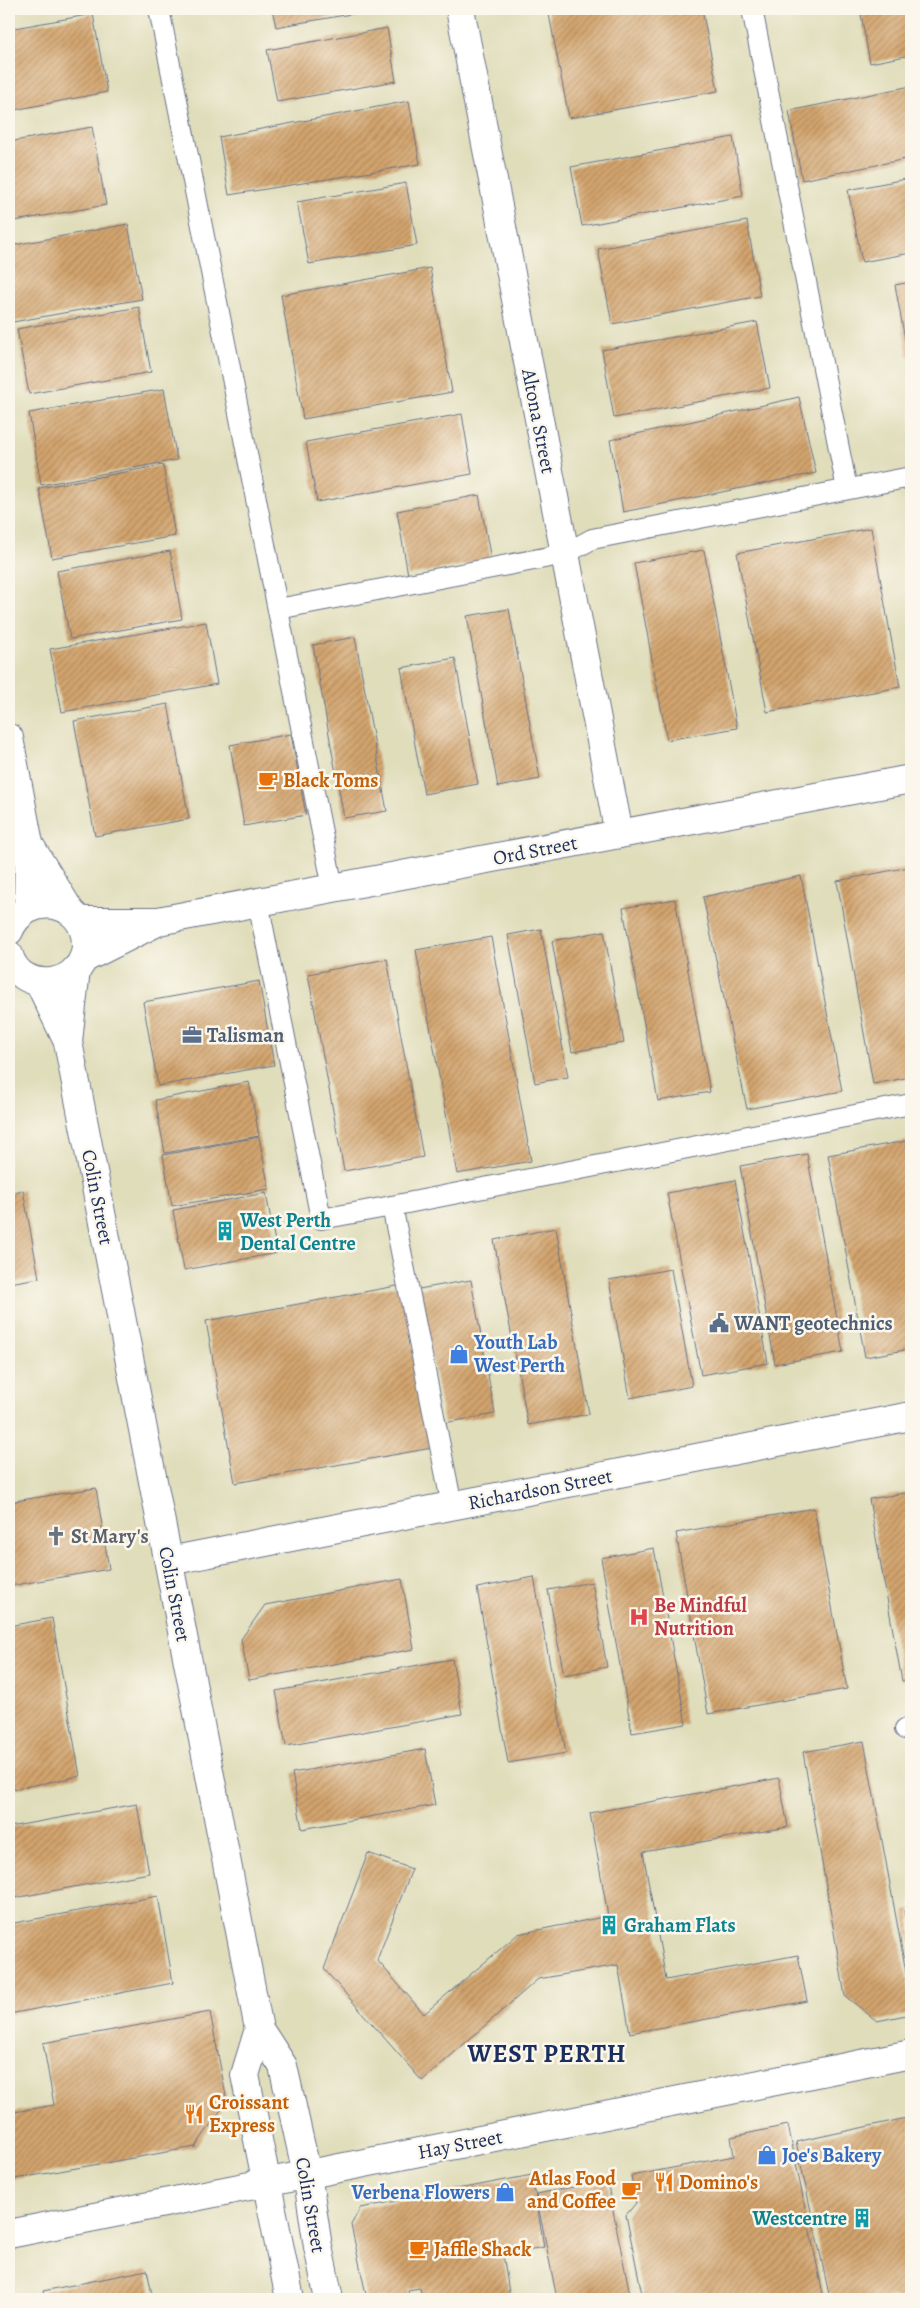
<svg xmlns="http://www.w3.org/2000/svg" width="920" height="2308" font-family="Alegreya,serif">
<style>
.built{fill:#e0ddbb}
.building{fill:url(#building-hatch)}
.lines{fill:none;stroke-linecap:round;stroke-linejoin:round}
.service-casing{stroke:#677288;stroke-width:22}
.minor-casing{stroke:#677288;stroke-width:30}
.tertiary-casing{stroke:#677288;stroke-width:30}
.secondary-casing{stroke:#677288;stroke-width:30}
.service{stroke:#fff;stroke-width:20}
.minor{stroke:#fff;stroke-width:28}
.tertiary{stroke:#fff;stroke-width:28}
.secondary{stroke:#fff;stroke-width:28}
.labels{text-anchor:middle;stroke-width:5;stroke-linejoin:round;paint-order:stroke}
.street-label{font-size:20px;fill:#1b2f5e;stroke:#fbf7ec}
.food-label{font-size:20px;font-weight:bold;fill:#c56008;stroke:#fbf7ec;text-anchor:start}
.service-label{font-size:20px;font-weight:bold;fill:#4e5e75;stroke:#fbf7ec;text-anchor:start}
.culture-label{font-size:20px;font-weight:bold;fill:#0d838f;stroke:#fbf7ec;text-anchor:start}
.shop-label{font-size:20px;font-weight:bold;fill:#366cbe;stroke:#fbf7ec;text-anchor:start}
.worship-label{font-size:20px;font-weight:bold;fill:#5b616d;stroke:#fbf7ec;text-anchor:start}
.health-label{font-size:20px;font-weight:bold;fill:#be3a42;stroke:#fbf7ec;text-anchor:start}
.district-label{font-size:25px;font-weight:bold;letter-spacing:1px;fill:#1b2f5e;stroke:#fbf7ec}
</style>
<defs>
<pattern id="building-hatch" width="6" height="6" patternUnits="userSpaceOnUse" patternTransform="scale(1.25)"><rect width="6" height="6" fill="#d3a46d"/><path d="M-1 1l2-2M0 6l6-6M5 7l2-2" fill="none" stroke="#aa865d"/></pattern>
</defs>
<rect width="100%" height="100%" fill="#fbf7ec"/>
<filter id="ink" filterUnits="userSpaceOnUse"><feTurbulence type="fractalNoise" baseFrequency=".02" numOctaves="2"/><feDisplacementMap in="SourceGraphic" scale="10" xChannelSelector="R" yChannelSelector="G"/><feConvolveMatrix kernelMatrix="1 2 1 2 8 2 1 2 1" color-interpolation-filters="sRGB"/></filter>
<filter id="wash" filterUnits="userSpaceOnUse"><feTurbulence type="fractalNoise" baseFrequency=".0096" numOctaves="4" result="noise"/><feDisplacementMap in="SourceGraphic" scale="20" xChannelSelector="R" yChannelSelector="G"/><feGaussianBlur stdDeviation="1.12" result="paint"/><feColorMatrix in="noise" values="0 0 0 0 0 0 0 0 0 0 0 0 0 0 0 0 0 1.4 0 .05"/><feComposite in="paint" operator="in"/></filter>
<g filter="url(#wash)">
<rect width="100%" height="100%" fill="#f4edd7"/>
<!-- built -->
<rect class="built" x="9" y="9" width="902" height="2290"/>
<g id="blocks">
<!-- building -->
<g class="building">
<path d="M272,9H374V10L276,27Z"/>
<path d="M548,9H702L718,91L569,118Z"/>
<path d="M860,9H911V55L870,63Z"/>
<path d="M93,14L107,92L9,111V29Z"/>
<path d="M387,28L396,81L277,102L267,50Z"/>
<path d="M911,86V158L802,180L789,111Z"/>
<path d="M409,101L420,164L229,195L219,137Z"/>
<path d="M92,127L106,205L9,222V142Z"/>
<path d="M733,137L743,196L582,226L571,167Z"/>
<path d="M911,178V253L862,262L848,190Z"/>
<path d="M406,183L417,245L309,264L297,202Z"/>
<path d="M747,221L760,296L612,324L598,249Z"/>
<path d="M128,224L142,299L13,322L9,299V246Z"/>
<path d="M430,268L452,392L303,419L281,295Z"/>
<path d="M911,282V356H908L895,285Z"/>
<path d="M139,307L151,372L29,394L17,329Z"/>
<path d="M757,322L770,388L614,418L602,350Z"/>
<path d="M164,389L177,460L41,485L29,413Z"/>
<path d="M799,397L816,473L623,512L610,440Z"/>
<path d="M462,414L472,474L317,502L306,442Z"/>
<path d="M163,465L175,536L52,558L39,488Z"/>
<path d="M479,495L491,560L408,575L397,511Z"/>
<path d="M871,528L900,687L767,712L737,553Z"/>
<path d="M704,550L737,728L667,740L634,563Z"/>
<path d="M170,551L182,619L70,639L57,571Z"/>
<path d="M509,609L540,779L498,787L467,616Z"/>
<path d="M206,622L217,684L62,712L50,649Z"/>
<path d="M355,637L387,811L344,818L313,645Z"/>
<path d="M455,658L478,784L424,794L401,668Z"/>
<path d="M168,704L189,819L95,836L74,721Z"/>
<path d="M291,734L306,815L244,826L230,745Z"/>
<path d="M909,867L911,878V1077L873,1084L837,881Z"/>
<path d="M801,876L842,1091L747,1109L703,897Z"/>
<path d="M675,899L710,1092L658,1101L623,908Z"/>
<path d="M541,929L568,1077L535,1083L508,935Z"/>
<path d="M604,931L624,1043L572,1052L552,941Z"/>
<path d="M491,937L531,1161L457,1174L416,950Z"/>
<path d="M387,959L423,1157L344,1171L308,974Z"/>
<path d="M259,981L274,1065L158,1086L143,1002Z"/>
<path d="M249,1082L259,1136L165,1153L155,1100Z"/>
<path d="M259,1137L269,1189L172,1206L163,1155Z"/>
<path d="M906,1141L911,1169V1349L865,1357L828,1155Z"/>
<path d="M807,1154L843,1352L775,1364L740,1166Z"/>
<path d="M735,1180L768,1363L701,1375L667,1193Z"/>
<path d="M23,1190L39,1278L9,1283V1193Z"/>
<path d="M266,1193L277,1253L184,1270L173,1210Z"/>
<path d="M556,1228L589,1414L528,1425L494,1240Z"/>
<path d="M671,1269L692,1386L630,1398L609,1280Z"/>
<path d="M471,1280L495,1414L444,1423L419,1289Z"/>
<path d="M402,1285L432,1448L235,1483L206,1321Z"/>
<path d="M96,1488L109,1569L9,1586V1502Z"/>
<path d="M911,1492V1679L902,1681L869,1499Z"/>
<path d="M814,1508L847,1689L708,1714L676,1533Z"/>
<path d="M654,1548L686,1724L632,1733L601,1558Z"/>
<path d="M534,1577L566,1753L508,1763L477,1588Z"/>
<path d="M402,1579L414,1649L249,1680L241,1639L265,1605Z"/>
<path d="M592,1582L607,1667L564,1675L548,1590Z"/>
<path d="M52,1618L80,1776L9,1790V1626Z"/>
<path d="M452,1659L462,1714L286,1746L276,1691Z"/>
<path d="M864,1741L911,2000V2014L877,2021L845,1996L803,1752Z"/>
<path d="M425,1749L435,1805L302,1829L292,1773Z"/>
<path d="M779,1778L788,1827L643,1852L666,1980L798,1955L807,2001L630,2033L618,1965L538,1979L422,2081L324,1969L368,1853L412,1869L377,1960L424,2014L518,1934L608,1916L590,1813Z"/>
<path d="M137,1804L149,1873L9,1899V1827Z"/>
<path d="M158,1896L173,1983L9,2014V1924Z"/>
<path d="M911,1910V1943H910L904,1911Z"/>
<path d="M210,2012L227,2101L195,2147L9,2180V2113L54,2105L43,2043Z"/>
<path d="M911,2117V2299H830L796,2142Z"/>
<path d="M788,2125L824,2299H643L626,2215L636,2203L631,2176L734,2156L731,2137Z"/>
<path d="M532,2175L544,2247L503,2254L510,2299H448V2297L422,2299L420,2288L408,2290L410,2299H367L351,2225L360,2208Z"/>
<path d="M607,2181L631,2299H557L536,2194Z"/>
<path d="M147,2270L153,2299H45L43,2291Z"/>
</g>
</g>
</g>
<g filter="url(#ink)">
<use href="#blocks" fill-opacity="0" stroke="#677288" stroke-width="1"/>
<g class="lines">
<defs>
<g id="service">
<path d="M159,9L333,888"/>
<path d="M752,9L847,489"/>
<path d="M278,609L565,554L592,539L911,477"/>
<path d="M258,902L321,1219L392,1206L452,1506"/>
<path d="M392,1206L911,1104"/>
<path d="M905,1729L911,1728"/>
</g>
<path id="minor" d="M460,9L619,834"/>
<g id="tertiary">
<path d="M9,738L29,844L28,908"/>
<path d="M29,844L70,911"/>
<path d="M80,921H158L911,779"/>
<path d="M9,931C26,890 85,898 86,944C86,988 21,997 9,955"/>
<path d="M83,959L155,923"/>
<path d="M39,982L68,1042L259,2029L283,2066L307,2174L318,2247L328,2294L327,2299"/>
<path d="M68,1042L76,969"/>
<path d="M169,1561L911,1416"/>
<path d="M259,2029L245,2075L290,2299"/>
</g>
<path id="secondary" d="M9,2234L911,2054"/>
</defs>
<!-- service casing -->
<use href="#service" class="service-casing"/>
<!-- minor casing -->
<use href="#minor" class="minor-casing"/>
<!-- tertiary casing -->
<use href="#tertiary" class="tertiary-casing"/>
<!-- secondary casing -->
<use href="#secondary" class="secondary-casing"/>
<!-- service -->
<use href="#service" class="service"/>
<!-- minor -->
<use href="#minor" class="minor"/>
<!-- tertiary -->
<use href="#tertiary" class="tertiary"/>
<!-- secondary -->
<use href="#secondary" class="secondary"/>
</g>
</g>
<!-- icons -->
<defs>
<symbol id="cafe-bare" viewBox="-9 -9 18 18"><path d="M-5.5-4.5H6V0H3Q3 3.5 0 3.5H-2.5Q-5.5 3.5-5.5 0ZM3-3.2v2h1.7v-2ZM-6 4.5H4V6H-6Z" fill="#e8710a" stroke="#fbf7ec" stroke-width="2.5" paint-order="stroke"/></symbol>
<symbol id="office-bare" viewBox="-9 -9 18 18"><path d="M-6-3h4V-5.5h4V-3h4V5H-6ZM-1-4.5V-3h2v-1.5ZM-6 0V1H6V0Z" fill="#5c6f8a" stroke="#fbf7ec" stroke-width="2.5" paint-order="stroke"/></symbol>
<symbol id="building-bare" viewBox="-9 -9 18 18"><path d="M-4-6H4V6H1V3H-1V6H-4ZM-2.5-4.3h1.7v1.8h-1.7ZM.8-4.3h1.7v1.8H.8ZM-2.5-1h1.7V.8h-1.7ZM.8-1h1.7V.8H.8Z" fill="#0f9aa8" stroke="#fbf7ec" stroke-width="2.5" paint-order="stroke"/></symbol>
<symbol id="civic-bare" viewBox="-9 -9 18 18"><path d="M-.6-6.5H3V-4.5H.6V-3L4-1V1h2V6H-6V1h2V-1L-.6-3ZM-1.2 2.5V6h2.4V2.5Z" fill="#5c6f8a" stroke="#fbf7ec" stroke-width="2.5" paint-order="stroke"/></symbol>
<symbol id="shop-bare" viewBox="-9 -9 18 18"><path d="M-5-2.5h2.3a2.7 3.5 0 0 1 5.4 0H5L5.5 6h-11ZM-1.5-2.5h3a1.5 2.3 0 0 0-3 0Z" fill="#3f7fe0" stroke="#fbf7ec" stroke-width="2.5" paint-order="stroke"/></symbol>
<symbol id="church-bare" viewBox="-9 -9 18 18"><path d="M-1.2-6h2.4v3.5h3.3v2.4h-3.3V6h-2.4V-.1h-3.3v-2.4h3.3Z" fill="#6b7280" stroke="#fbf7ec" stroke-width="2.5" paint-order="stroke"/></symbol>
<symbol id="hospital-bare" viewBox="-9 -9 18 18"><path d="M-5-5h3v3.5h4V-5h3V5h-3V1.5h-4V5h-3Z" fill="#e0444e" stroke="#fbf7ec" stroke-width="2.5" paint-order="stroke"/></symbol>
<symbol id="restaurant-bare" viewBox="-9 -9 18 18"><path d="M-5-6h1v4h1v-4h1v4h1v-4h1v5L-1.5 .5V6h-2V.5L-5-1ZM5-6V6H3V1.5H1.5Q1.5-4 5-6Z" fill="#e8710a" stroke="#fbf7ec" stroke-width="2.5" paint-order="stroke"/></symbol>
</defs>
<g fill-rule="evenodd">
<use href="#cafe-bare" x="254" y="766" width="28" height="28"/>
<use href="#office-bare" x="178" y="1021" width="28" height="28"/>
<use href="#building-bare" x="211" y="1217" width="28" height="28"/>
<use href="#civic-bare" x="705" y="1309" width="28" height="28"/>
<use href="#shop-bare" x="445" y="1340" width="28" height="28"/>
<use href="#church-bare" x="42" y="1522" width="28" height="28"/>
<use href="#hospital-bare" x="625" y="1603" width="28" height="28"/>
<use href="#building-bare" x="595" y="1911" width="28" height="28"/>
<use href="#restaurant-bare" x="180" y="2100" width="28" height="28"/>
<use href="#shop-bare" x="753" y="2141" width="28" height="28"/>
<use href="#restaurant-bare" x="650" y="2168" width="28" height="28"/>
<use href="#cafe-bare" x="617" y="2176" width="28" height="28"/>
<use href="#shop-bare" x="491" y="2178" width="28" height="28"/>
<use href="#building-bare" x="848" y="2204" width="28" height="28"/>
<use href="#cafe-bare" x="405" y="2235" width="28" height="28"/>
</g>
<g class="labels">
<!-- street labels -->
<g class="street-label">
<text transform="translate(539 421) rotate(79)" y="7">Altona Street</text>
<text transform="translate(535 850) rotate(-11)" y="7">Ord Street</text>
<text transform="translate(98 1197) rotate(79)" y="7">Colin Street</text>
<text transform="translate(540 1489) rotate(-11)" y="7">Richardson Street</text>
<text transform="translate(175 1594) rotate(79)" y="7">Colin Street</text>
<text transform="translate(460 2144) rotate(-11)" y="7">Hay Street</text>
<text transform="translate(311 2205) rotate(80)" y="7">Colin Street</text>
</g>
<!-- food labels -->
<g class="food-label">
<text x="283" y="787">Black Toms</text>
<text x="209" y="2109">Croissant<tspan x="209" dy="23">Express</tspan></text>
<text x="616" y="2185" text-anchor="end">Atlas Food<tspan x="616" dy="23">and Coffee</tspan></text>
<text x="679" y="2189">Domino's</text>
<text x="434" y="2256">Jaffle Shack</text>
</g>
<!-- service labels -->
<g class="service-label">
<text x="207" y="1042">Talisman</text>
<text x="734" y="1330">WANT geotechnics</text>
</g>
<!-- culture labels -->
<g class="culture-label">
<text x="240" y="1227">West Perth<tspan x="240" dy="23">Dental Centre</tspan></text>
<text x="624" y="1932">Graham Flats</text>
<text x="847" y="2225" text-anchor="end">Westcentre</text>
</g>
<!-- shop labels -->
<g class="shop-label">
<text x="474" y="1349">Youth Lab<tspan x="474" dy="23">West Perth</tspan></text>
<text x="782" y="2162">Joe's Bakery</text>
<text x="490" y="2199" text-anchor="end">Verbena Flowers</text>
</g>
<!-- worship labels -->
<g class="worship-label">
<text x="71" y="1543">St Mary's</text>
</g>
<!-- health labels -->
<g class="health-label">
<text x="654" y="1612">Be Mindful<tspan x="654" dy="23">Nutrition</tspan></text>
</g>
<!-- district labels -->
<g class="district-label">
<text x="547" y="2062">WEST PERTH</text>
</g>
</g>
<!-- margin -->
<rect width="920" height="2308" fill="none" stroke="#fbf7ec" stroke-width="30"/>
</svg>
